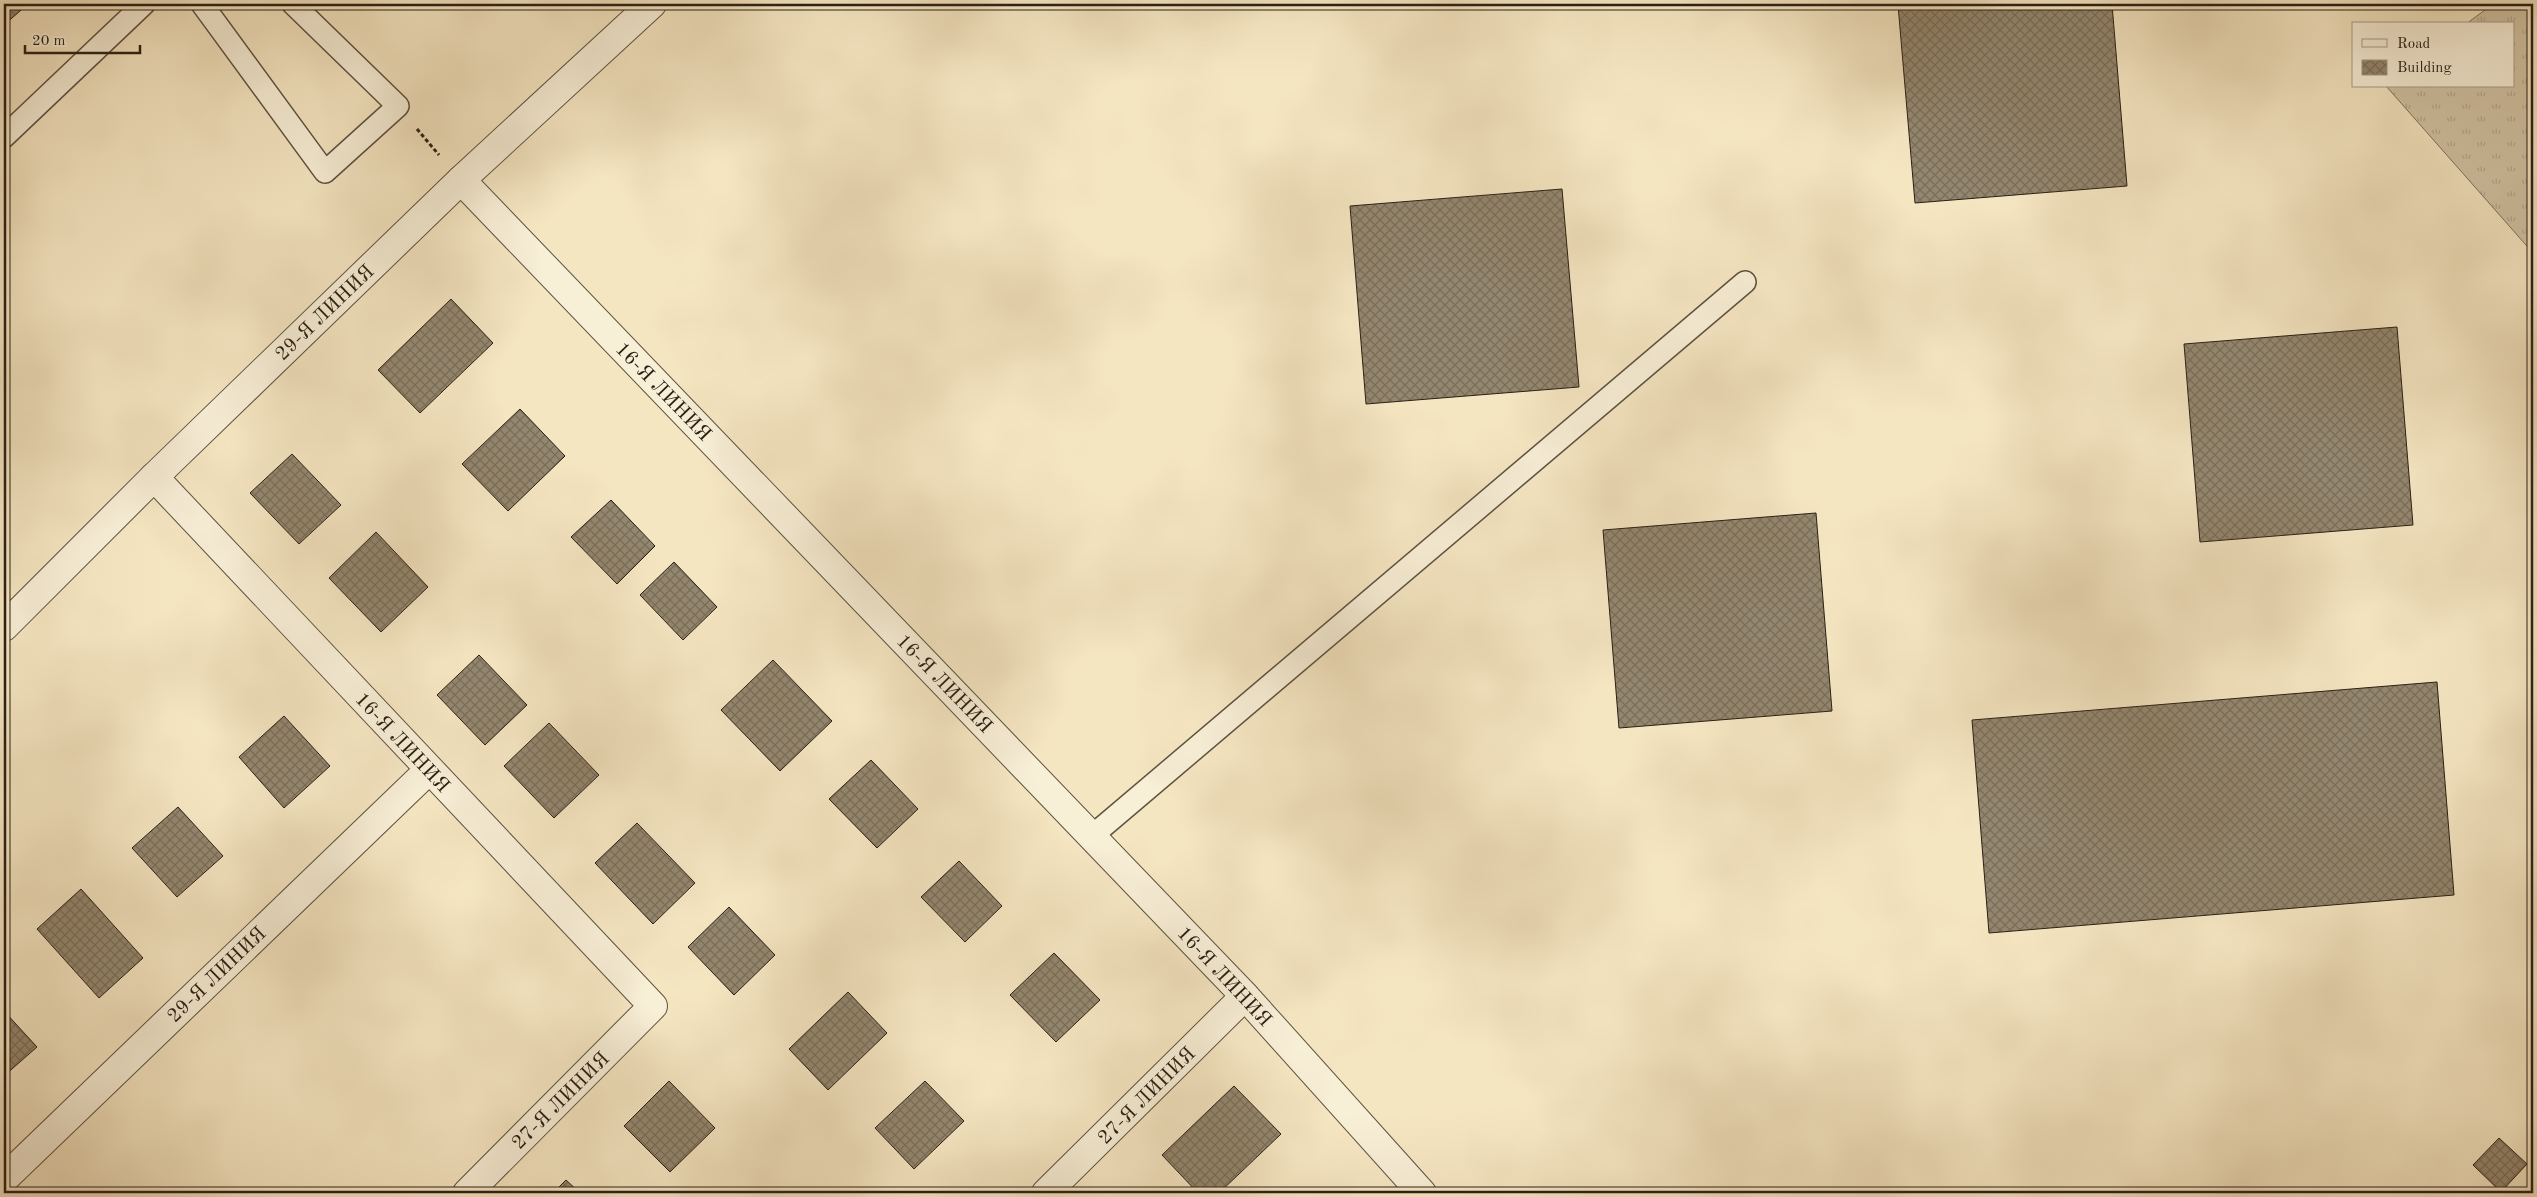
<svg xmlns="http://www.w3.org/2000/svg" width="2537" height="1197" font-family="'Old Standard TT',serif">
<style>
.grass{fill:url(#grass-tufts);stroke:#7e725e}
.building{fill:url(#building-cross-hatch);stroke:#2a2016}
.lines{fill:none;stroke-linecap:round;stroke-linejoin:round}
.lane-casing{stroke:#5d5241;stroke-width:24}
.street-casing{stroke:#5d5241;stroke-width:30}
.path{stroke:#2a2016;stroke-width:3;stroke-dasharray:4 2.5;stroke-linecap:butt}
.lane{stroke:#f8efd7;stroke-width:21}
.street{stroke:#f8efd7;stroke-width:28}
.labels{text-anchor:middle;stroke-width:4;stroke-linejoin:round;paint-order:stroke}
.street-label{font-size:20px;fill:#2a2016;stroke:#f8efd7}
</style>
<defs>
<pattern id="grass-tufts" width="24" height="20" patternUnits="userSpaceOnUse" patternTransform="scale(1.25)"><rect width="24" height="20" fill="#d2c4a5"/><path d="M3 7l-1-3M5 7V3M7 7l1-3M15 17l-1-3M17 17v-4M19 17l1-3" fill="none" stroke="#b4a88d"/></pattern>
<pattern id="building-cross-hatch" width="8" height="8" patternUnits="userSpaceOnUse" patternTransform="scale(1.25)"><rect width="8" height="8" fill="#94876f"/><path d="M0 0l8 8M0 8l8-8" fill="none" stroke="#796e5a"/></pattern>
</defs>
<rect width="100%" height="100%" fill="#f5e6c2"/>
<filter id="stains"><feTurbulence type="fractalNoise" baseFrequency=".004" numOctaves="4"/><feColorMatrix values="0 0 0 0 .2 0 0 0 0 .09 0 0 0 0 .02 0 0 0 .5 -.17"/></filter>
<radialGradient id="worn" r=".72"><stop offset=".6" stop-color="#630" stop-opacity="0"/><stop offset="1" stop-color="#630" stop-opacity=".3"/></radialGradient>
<!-- grass -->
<path class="grass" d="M2493,4H2533V253L2386,86H2513V24H2466Z"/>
<!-- building -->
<g class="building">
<path d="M4,4H28L4,25Z"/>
<path d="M1918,4H2112L2127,186L1915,203L1898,5Z"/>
<path d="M1562,189L1579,387L1366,404L1350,206Z"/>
<path d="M451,299L493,343L420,413L378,370Z"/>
<path d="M2397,327L2413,525L2200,542L2184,344Z"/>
<path d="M520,409L565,456L508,511L462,464Z"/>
<path d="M292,454L341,505L299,544L250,493Z"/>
<path d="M611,500L655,546L617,584L571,537Z"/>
<path d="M1816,513L1832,711L1619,728L1603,530Z"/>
<path d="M376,532L428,587L381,632L329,578Z"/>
<path d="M674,562L717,607L683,640L640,595Z"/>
<path d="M479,655L527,705L485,745L437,695Z"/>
<path d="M773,660L832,721L780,771L721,710Z"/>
<path d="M2437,682L2454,895L1989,933L1972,720Z"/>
<path d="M284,716L330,766L284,808L239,757Z"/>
<path d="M549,723L599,775L554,818L504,766Z"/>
<path d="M871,760L918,809L877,848L829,799Z"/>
<path d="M178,807L223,856L177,897L132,848Z"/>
<path d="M637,823L695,883L653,924L595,863Z"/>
<path d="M959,861L1002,906L965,942L921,897Z"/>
<path d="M81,889L143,958L99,998L37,929Z"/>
<path d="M729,907L775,955L734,995L688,947Z"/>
<path d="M1054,953L1100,1000L1056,1042L1010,995Z"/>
<path d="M848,992L887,1033L828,1090L789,1049Z"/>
<path d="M4,1011L37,1047L4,1076Z"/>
<path d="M669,1081L715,1128L670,1172L624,1126Z"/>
<path d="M925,1081L964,1121L914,1169L875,1128Z"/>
<path d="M1234,1086L1281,1134L1219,1193H1198L1162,1155Z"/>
<path d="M2499,1138L2527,1164L2501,1192L2473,1165Z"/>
<path d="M566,1180L580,1193H553Z"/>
</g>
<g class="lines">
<defs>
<g id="lane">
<path d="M202,4L325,172L398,106L293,4"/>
<path d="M4,137L144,4"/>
<path d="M1092,836L1745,282"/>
</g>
<g id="street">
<path d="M461,180L1245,996L1422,1193"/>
<path d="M154,477L653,1006L467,1193"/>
<path d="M4,627L154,477L461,180L652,4"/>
<path d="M4,1179L429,770"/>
<path d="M1046,1193L1245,996"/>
</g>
</defs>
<!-- lane casing -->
<use href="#lane" class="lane-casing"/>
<!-- street casing -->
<use href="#street" class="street-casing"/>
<!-- path -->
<path class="path" d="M417,129L439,155"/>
<!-- lane -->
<use href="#lane" class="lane"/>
<!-- street -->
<use href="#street" class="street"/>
</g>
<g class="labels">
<!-- street labels -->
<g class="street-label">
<text transform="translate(324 312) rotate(-44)" y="7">29-Я ЛИНИЯ</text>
<text transform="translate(664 391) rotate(46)" y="7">16-Я ЛИНИЯ</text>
<text transform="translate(945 683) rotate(46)" y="7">16-Я ЛИНИЯ</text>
<text transform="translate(403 742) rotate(47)" y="7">16-Я ЛИНИЯ</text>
<text transform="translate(216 974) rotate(-44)" y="7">29-Я ЛИНИЯ</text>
<text transform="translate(1225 976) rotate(47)" y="7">16-Я ЛИНИЯ</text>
<text transform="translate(1146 1095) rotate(-45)" y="7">27-Я ЛИНИЯ</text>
<text transform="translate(560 1100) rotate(-45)" y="7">27-Я ЛИНИЯ</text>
</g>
</g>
<!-- margin -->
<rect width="2537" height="1197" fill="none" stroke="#f5e6c2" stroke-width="20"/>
<rect x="5" y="5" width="2527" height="1187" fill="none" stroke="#2a2016" stroke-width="2.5"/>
<rect x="10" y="10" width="2517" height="1177" fill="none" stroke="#2a2016"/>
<!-- legend -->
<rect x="2352" y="22" width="162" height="65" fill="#f8efd7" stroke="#a69c8a"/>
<rect x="2362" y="39" width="25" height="8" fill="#f8efd7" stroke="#a69c8a"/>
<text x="2397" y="48" font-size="15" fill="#2a2016">Road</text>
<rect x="2362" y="60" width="25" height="15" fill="url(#building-cross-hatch)" stroke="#a69c8a"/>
<text x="2397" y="72" font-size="15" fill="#2a2016">Building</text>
<!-- scale -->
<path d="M25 45v8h115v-8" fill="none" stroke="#2a2016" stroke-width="2.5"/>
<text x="32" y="45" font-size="15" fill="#2a2016" stroke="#f8efd7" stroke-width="4" paint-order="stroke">20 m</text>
<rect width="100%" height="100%" filter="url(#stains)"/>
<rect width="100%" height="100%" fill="url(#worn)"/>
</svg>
